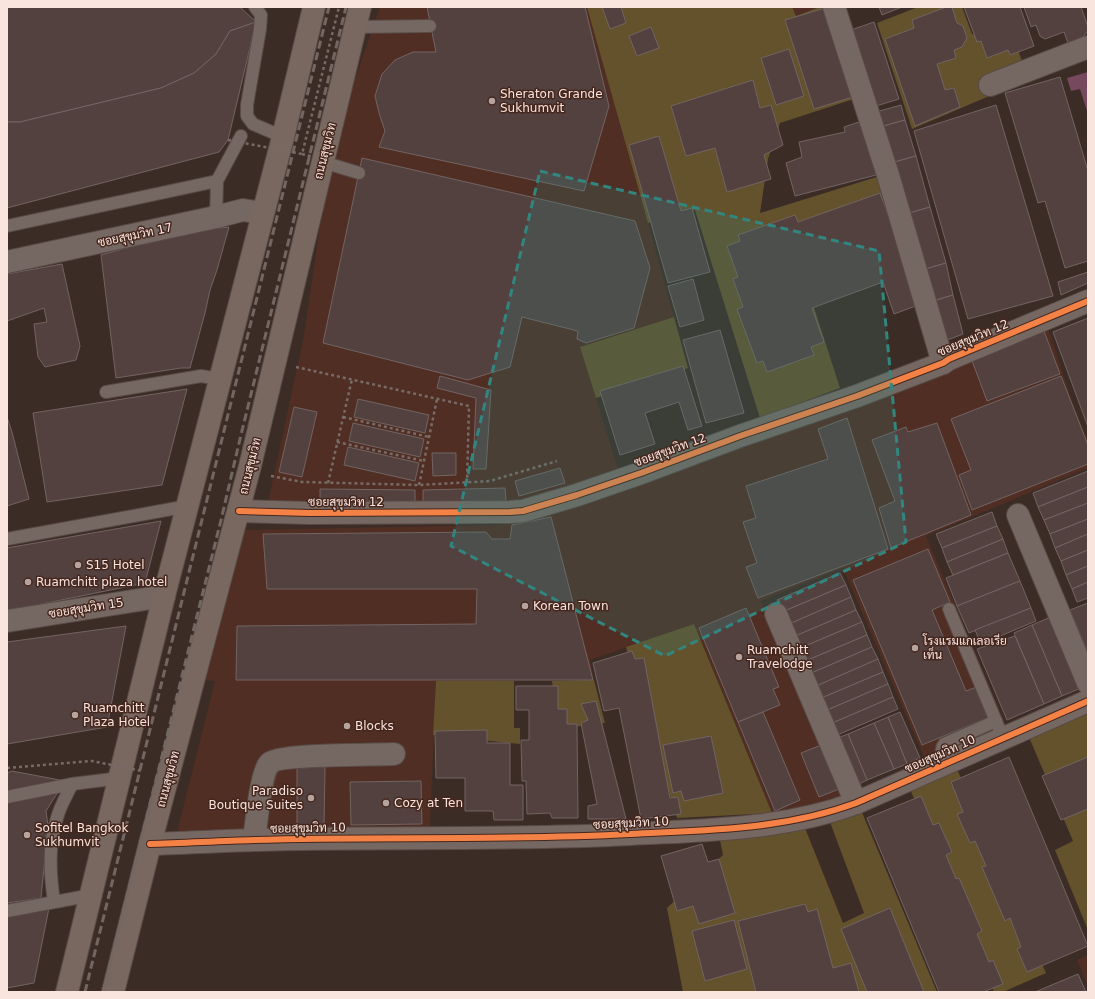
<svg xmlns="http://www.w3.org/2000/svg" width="1095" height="999" font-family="'DejaVu Sans',Sarabun,sans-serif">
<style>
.built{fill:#502e23}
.green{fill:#63522c}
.water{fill:#76495f}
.building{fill:#534140;stroke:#726462}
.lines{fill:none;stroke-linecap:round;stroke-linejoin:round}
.lane-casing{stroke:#594a46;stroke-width:14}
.street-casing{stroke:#594a46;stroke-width:24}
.primary-casing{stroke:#594a46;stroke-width:24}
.path{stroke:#786b67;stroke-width:2.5;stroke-dasharray:3 3;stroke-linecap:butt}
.lane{stroke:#756862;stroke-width:12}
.street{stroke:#756862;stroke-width:22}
.primary{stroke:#786860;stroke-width:22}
.rail{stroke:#736762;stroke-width:3;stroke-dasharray:8 4;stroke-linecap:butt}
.path-bridge{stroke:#786b67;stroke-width:2.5;stroke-dasharray:3 3;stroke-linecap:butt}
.cycleway-casing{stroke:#45271d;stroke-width:8}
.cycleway{stroke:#f48246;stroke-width:6}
.marked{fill:#32867f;fill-opacity:0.2;stroke:#32867f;stroke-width:3;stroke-dasharray:8 5;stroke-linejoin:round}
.poi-dot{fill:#b7a49e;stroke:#45271d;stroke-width:1.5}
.labels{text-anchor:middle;stroke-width:3;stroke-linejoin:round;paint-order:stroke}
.poi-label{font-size:12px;fill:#f9e4de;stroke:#45271d;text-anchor:start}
.street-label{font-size:12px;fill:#f9e4de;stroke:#45271d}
</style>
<rect width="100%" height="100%" fill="#3c2c26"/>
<!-- built -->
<g class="built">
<path d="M380,7H819L609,83L674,317L580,347L618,469L539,497L518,502L267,507L303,341L332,146Z"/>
<path d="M1048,328L1073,404L1088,441V468L926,536L1005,723L926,762L843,568L761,601L844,796L800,812L772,813L694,624L590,660L594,680L436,681L430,825L431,833L177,832L215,681L204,680L239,530L501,525L551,509Z"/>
<path d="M1088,955V987L1077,960Z"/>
</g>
<!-- green -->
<g class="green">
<path d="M587,7H792L796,16L819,7H827L857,98L780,123L768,159L760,213L883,175L888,193L810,295L840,388L760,418L695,210L648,223Z"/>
<path d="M918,7H962L972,34L1016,44L1023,64L994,94L912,129L877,23Z"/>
<path d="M674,317L688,368L596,398L580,347Z"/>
<path d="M694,624L772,813L677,818L626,647Z"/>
<path d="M594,680L605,723L557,729L552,681Z"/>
<path d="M436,681H514V728H520V744L433,735Z"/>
<path d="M1088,711V930L1055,850L1073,841L1029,737Z"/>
<path d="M957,769L1046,973L1003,992H994L910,789Z"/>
<path d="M861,810L937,992H683L667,908L723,855L720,840L805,828L843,923L864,913L830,822Z"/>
</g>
<!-- water -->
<path class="water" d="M1088,72V114L1080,89L1071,91L1067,78Z"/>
<!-- building -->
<g class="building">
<path d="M7,7H240L256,22L230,31L216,54L194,73L161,88L20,122H7Z"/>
<path d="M427,7H585L609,106L584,191L379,147L385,131L379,113L375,96L382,74L395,60L413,52H436Z"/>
<path d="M602,7H621L626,23L610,29Z"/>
<path d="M879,7H902L882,15Z"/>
<path d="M946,7H952L957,23L963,26L967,38L962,47L954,50L956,58L937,64L945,90L954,88L960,107L915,126L885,39L914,28L912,20Z"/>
<path d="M964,7H1020L1034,46L1010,55L1008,50L987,58L981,41L977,42Z"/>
<path d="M1024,7H1081L1088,27V31L1080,40L1068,43L1064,32L1045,39L1040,36L1036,25L1031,27Z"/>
<path d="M825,8L853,97L814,109L785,20Z"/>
<path d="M256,22L228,140L219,152L7,208V122H20L161,88L194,73L216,54L230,31Z"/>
<path d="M874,22L899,99L876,106L851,30Z"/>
<path d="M651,27L659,48L637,56L629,36Z"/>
<path d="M789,49L804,96L776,105L761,58Z"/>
<path d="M1060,77L1088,171V261L1065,268L1045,201L1038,203L1005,93Z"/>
<path d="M753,80L760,108L771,105L783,145L764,155L771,179L727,192L715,148L686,156L671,106Z"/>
<path d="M901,105L905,120L880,127L876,112Z"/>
<path d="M996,105L1053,296L968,319L914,131Z"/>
<path d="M905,120L916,156L891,163L880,127Z"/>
<path d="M862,121L880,174L795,196L786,163L802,157L799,142L845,132L844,127Z"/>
<path d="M659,136L681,211L692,208L710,272L668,283L629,145Z"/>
<path d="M916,156L930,207L906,214L891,163Z"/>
<path d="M362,158L635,221L650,268L634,328L586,343L577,339L578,331L522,317L510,367L468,380L323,343Z"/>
<path d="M880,193L921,304L894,314L883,282L812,308L824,342L811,347L814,355L767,372L763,361L757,363L737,309L743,307L733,279L738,277L727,246L740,241L738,235L795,215L798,222Z"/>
<path d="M930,207L946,263L922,270L906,214Z"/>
<path d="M209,225L219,228L229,227L217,270L210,290L205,313L190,368H181L116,378L101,255Z"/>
<path d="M946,263L953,295L933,301L922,270Z"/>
<path d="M62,264L80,346L76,360L45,367L38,357L34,324L47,322L44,308L7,321V274Z"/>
<path d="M1088,272V283L1061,295L1058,282Z"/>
<path d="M693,279L704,320L680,327L668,286Z"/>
<path d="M953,295L963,334L945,341L933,301Z"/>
<path d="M1088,318V427L1053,332Z"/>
<path d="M720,330L744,413L706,423L683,340Z"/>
<path d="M1044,331L1060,374L987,401L971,358Z"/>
<path d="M683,366L702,426L688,430L679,402L645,413L655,444L620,455L600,391Z"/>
<path d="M440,376L491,390L486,469H473L476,398L437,388Z"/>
<path d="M1061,376L1088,445V464L972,510L959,475L971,470L951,419Z"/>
<path d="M187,389L162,485L47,502L33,413Z"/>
<path d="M358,399L429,415L425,433L354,417Z"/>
<path d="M294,407L317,412L302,477L279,472Z"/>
<path d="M7,417L12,432L29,499L7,506Z"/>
<path d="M847,418L888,549L758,598L746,567L757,563L743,522L756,518L746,486L828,459L818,429Z"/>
<path d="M353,423L424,439L420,457L349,441Z"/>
<path d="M937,423L971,515L891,548L879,508L895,501L872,440L906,427L908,432Z"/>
<path d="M348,447L419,463L415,481L344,465Z"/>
<path d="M432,453H456V475L433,476Z"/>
<path d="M560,468L565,483L519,496L515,481Z"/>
<path d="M1088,471V487L1038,507L1033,493Z"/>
<path d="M1088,487V503L1044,520L1038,507Z"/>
<path d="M505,488L506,501L423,503V490Z"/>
<path d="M320,489L415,490V504L320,503Z"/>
<path d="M1088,503V519L1050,534L1044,520Z"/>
<path d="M992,512L997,526L942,548L936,534Z"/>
<path d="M551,517L593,680H236L237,626L476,624L477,589H267L263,534L486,532L492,539H510L512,525Z"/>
<path d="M1088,519V534L1055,548L1050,534Z"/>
<path d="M161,521L145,583L7,611V548Z"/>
<path d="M997,526L1003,539L947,562L942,548Z"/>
<path d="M1088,534V550L1061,561L1055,548Z"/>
<path d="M1003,539L1008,553L953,575L947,562Z"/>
<path d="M928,549L950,602L932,610L966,691L979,686L992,716L922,745L853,580Z"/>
<path d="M1088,550V566L1066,575L1061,561Z"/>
<path d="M1008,553L1020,581L957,606L946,578Z"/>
<path d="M1088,566V582L1072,589L1066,575Z"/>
<path d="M840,573L846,585L782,612L777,600Z"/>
<path d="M1020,581L1031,608L969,633L957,606Z"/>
<path d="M1088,582V598L1077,602L1072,589Z"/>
<path d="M846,585L851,597L787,625L782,612Z"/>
<path d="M851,597L856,610L793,637L787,625Z"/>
<path d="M1088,603V653L1070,610Z"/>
<path d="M746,608L779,687L773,689L780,705L738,722L699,628Z"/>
<path d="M1031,608L1036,621L981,644L975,630Z"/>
<path d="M856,610L862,622L798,649L793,637Z"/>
<path d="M1051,617L1081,688L1062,696L1032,625Z"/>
<path d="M862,622L867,635L803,662L798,649Z"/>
<path d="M1032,625L1062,696L1044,704L1014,633Z"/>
<path d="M126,626L107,727L7,744V642Z"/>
<path d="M867,635L872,647L809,674L803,662Z"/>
<path d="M1015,636L1044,704L1007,720L977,649Z"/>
<path d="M872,647L878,659L814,687L809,674Z"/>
<path d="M632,651L635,659L644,658L670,798L678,797L681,814L641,819L619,708L604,711L593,663Z"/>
<path d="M878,659L883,672L819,699L814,687Z"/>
<path d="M883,672L888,684L825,711L819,699Z"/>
<path d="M888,684L893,697L830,724L825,711Z"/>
<path d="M516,686H558V709H567V724H577L578,818H552L550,813L527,814L526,781H522L521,740H529V710H516Z"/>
<path d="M893,697L898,709L835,736L830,724Z"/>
<path d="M596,701L626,819H588V806L597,804L581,723L588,720L581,704Z"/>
<path d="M763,712L800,800L775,811L738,722Z"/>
<path d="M900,712L920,758L907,764L888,717Z"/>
<path d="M888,717L907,764L894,769L874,723Z"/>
<path d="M874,723L894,769L867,780L848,734Z"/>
<path d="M487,730V743H510V785H523V820H494L493,811H465V778H436L435,731Z"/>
<path d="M848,734L867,780L855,786L835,739Z"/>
<path d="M711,736L723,793L684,801L681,791L673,793L663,745Z"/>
<path d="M821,745L839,789L819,797L801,753Z"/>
<path d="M1009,757L1088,946L1027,972L1017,949L1021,947L1010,918L1005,921L982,867L986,866L975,841L970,843L957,814L963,812L951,782Z"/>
<path d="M1088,757V809L1061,820L1042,776Z"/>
<path d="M325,767L324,827H297V768Z"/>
<path d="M12,771L65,781L46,811L48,826L41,898L7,903V773Z"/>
<path d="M421,781L422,824L351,825L350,782Z"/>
<path d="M921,796L933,825L939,823L952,852L946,855L956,879L959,878L982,931L977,934L989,962L993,960L1003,984L983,992H939L867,818Z"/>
<path d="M702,844L708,862L719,859L735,913L699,924L693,906L677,911L661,856Z"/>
<path d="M805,904L808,912L817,909L833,968L851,963L859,992H756L738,921Z"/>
<path d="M49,908L34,983L7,988V915Z"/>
<path d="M890,908L924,992H867L841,929Z"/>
<path d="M734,920L747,969L705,981L692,931Z"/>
<path d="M1078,974L1086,992H1035Z"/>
</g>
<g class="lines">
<defs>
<g id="lane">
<path d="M255,7L261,15L260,29L247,105V116L253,124L283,137"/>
<path d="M355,27L430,26"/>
<path d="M323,162L359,173"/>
<path d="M216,217L217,181L241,136"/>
<path d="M7,226L217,181"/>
<path d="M106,392L201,376L220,379"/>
<path d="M7,539L188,506"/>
<path d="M949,609L1003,738"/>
<path d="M946,764C943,756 939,751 944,744L996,721"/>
<path d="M7,797L72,784L120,778"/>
<path d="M54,902C50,874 48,845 57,818C60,806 67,795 72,784"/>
<path d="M7,911L92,895"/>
</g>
<g id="street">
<path d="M834,7L888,175L943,363"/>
<path d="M990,85L1088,47"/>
<path d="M7,262L216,217L243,210L262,213"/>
<path d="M239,511L310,513L510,512L523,511L577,495L641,473L740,436L857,396L943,363L949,359L1088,301"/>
<path d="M1018,515L1088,683"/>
<path d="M776,614L856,803"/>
<path d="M7,621L164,596"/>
<path d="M254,840C256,826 261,770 270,763C280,754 375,755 394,754"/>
<path d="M150,844C185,843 219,841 254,840C379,836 505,841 631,834C707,830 783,830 856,803L1088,701"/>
</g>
<g id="primary">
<path d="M67,992L164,596L283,137L314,7"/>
<path d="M113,992L150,844L250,466L360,7"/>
</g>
</defs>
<!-- lane casing -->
<use href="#lane" class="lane-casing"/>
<!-- street casing -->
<use href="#street" class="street-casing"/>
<!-- primary casing -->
<use href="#primary" class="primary-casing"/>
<!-- path -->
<g class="path">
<path d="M296,367L469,406L467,482"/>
<path d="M343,417L429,437"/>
<path d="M337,442L424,461"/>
<path d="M271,476L302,482L419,485L490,481L557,461"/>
<path d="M328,483L352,379"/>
<path d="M419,485L437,399"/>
</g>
<!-- lane -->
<use href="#lane" class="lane"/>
<!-- street -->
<use href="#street" class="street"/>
<!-- primary -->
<use href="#primary" class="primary"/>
<!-- rail -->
<g class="rail">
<path d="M85,992L329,7"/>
<path d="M103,992L221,520L240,439L346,7"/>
</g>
<!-- path-bridge -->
<g class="path-bridge">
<path d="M228,140L302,154L339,7"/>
<path d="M302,154L360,169"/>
<path d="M7,768L92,761L142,771"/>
</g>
<defs>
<g id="cycleway">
<path d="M239,511L310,513L510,512L523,511L577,495L641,473L740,436L857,396L943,363L949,359L1088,301"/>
<path d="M150,844C185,843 219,841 254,840C379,836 505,841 631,834C707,830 783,830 856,803L1088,701"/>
</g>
</defs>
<!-- cycleway casing -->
<use href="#cycleway" class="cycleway-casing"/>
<!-- cycleway -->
<use href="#cycleway" class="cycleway"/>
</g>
<!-- marked area -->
<path class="marked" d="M540,171L879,251L906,542L665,656L451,546Z"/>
<!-- markers -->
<g class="poi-dot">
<circle cx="492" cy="101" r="4"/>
<circle cx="78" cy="565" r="4"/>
<circle cx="28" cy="582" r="4"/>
<circle cx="525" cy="606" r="4"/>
<circle cx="915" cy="648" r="4"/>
<circle cx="739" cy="657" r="4"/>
<circle cx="75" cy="715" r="4"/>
<circle cx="347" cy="726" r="4"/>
<circle cx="311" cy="798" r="4"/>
<circle cx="386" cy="803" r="4"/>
<circle cx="27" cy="835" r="4"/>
</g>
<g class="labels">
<!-- poi labels -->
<g class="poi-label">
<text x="500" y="98">Sheraton Grande<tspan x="500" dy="14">Sukhumvit</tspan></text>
<text x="86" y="569">S15 Hotel</text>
<text x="36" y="586">Ruamchitt plaza hotel</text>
<text x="533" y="610">Korean Town</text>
<text x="923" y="645">โรงแรมแกเลอเรีย<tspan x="923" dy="14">เท็น</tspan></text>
<text x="747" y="654">Ruamchitt<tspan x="747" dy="14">Travelodge</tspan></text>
<text x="83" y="712">Ruamchitt<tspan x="83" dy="14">Plaza Hotel</tspan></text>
<text x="355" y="730">Blocks</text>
<text x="303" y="795" text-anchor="end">Paradiso<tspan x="303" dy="14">Boutique Suites</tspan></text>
<text x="394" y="807">Cozy at Ten</text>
<text x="35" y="832">Sofitel Bangkok<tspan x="35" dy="14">Sukhumvit</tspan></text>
</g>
<!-- street labels -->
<g class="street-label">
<text transform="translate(325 151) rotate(-76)" y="4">ถนนสุขุมวิท</text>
<text transform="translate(135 235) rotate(-12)" y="4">ซอยสุขุมวิท 17</text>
<text transform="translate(973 338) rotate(-23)" y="4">ซอยสุขุมวิท 12</text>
<text transform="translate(670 450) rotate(-20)" y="4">ซอยสุขุมวิท 12</text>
<text transform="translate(250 466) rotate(-76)" y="4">ถนนสุขุมวิท</text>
<text x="346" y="506">ซอยสุขุมวิท 12</text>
<text transform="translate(86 608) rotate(-9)" y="4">ซอยสุขุมวิท 15</text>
<text transform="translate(940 754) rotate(-24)" y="4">ซอยสุขุมวิท 10</text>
<text transform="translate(168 779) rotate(-75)" y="4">ถนนสุขุมวิท</text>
<text transform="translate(631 823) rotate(-3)" y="4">ซอยสุขุมวิท 10</text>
<text transform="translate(308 828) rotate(-1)" y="4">ซอยสุขุมวิท 10</text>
</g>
</g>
<!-- border -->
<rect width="1095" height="999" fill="none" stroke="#f9e4de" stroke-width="16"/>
</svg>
